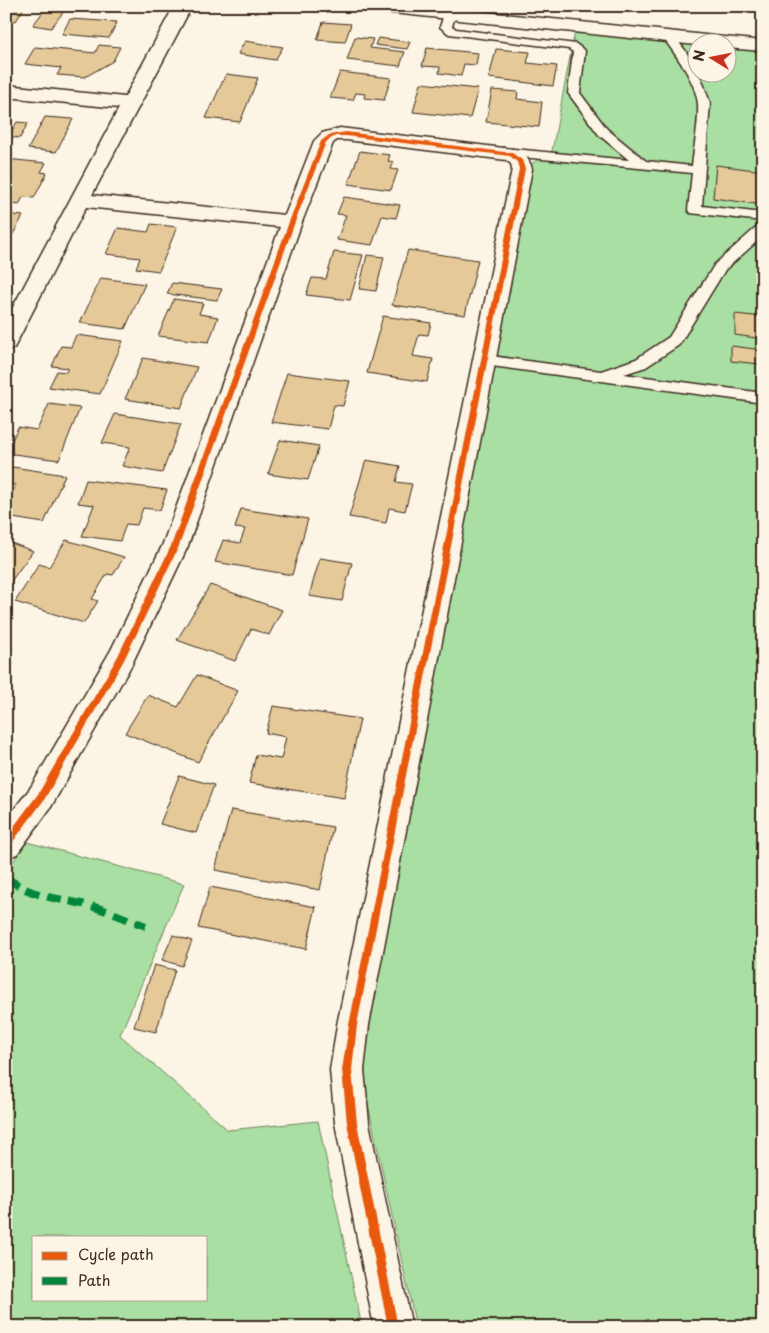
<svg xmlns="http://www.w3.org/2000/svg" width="769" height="1333" font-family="'Playpen Sans',sans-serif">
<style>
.green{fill:#a9dfa2;stroke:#728460;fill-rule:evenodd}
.building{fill:#e5c999;stroke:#3b2a1e}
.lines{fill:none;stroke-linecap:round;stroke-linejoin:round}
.lane-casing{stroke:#3b2a1e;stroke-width:3}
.street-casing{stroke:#3b2a1e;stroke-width:3}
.lane{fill:#fcf5e5;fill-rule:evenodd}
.street{fill:#fcf5e5;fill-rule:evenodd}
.quiet{stroke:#00873e;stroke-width:8;stroke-dasharray:15 8;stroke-linecap:butt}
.cycleway-casing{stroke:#fcf5e5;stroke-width:3}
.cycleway{fill:#e8590c;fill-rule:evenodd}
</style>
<rect width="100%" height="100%" fill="#fcf5e5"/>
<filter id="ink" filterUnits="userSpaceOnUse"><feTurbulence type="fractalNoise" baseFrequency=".02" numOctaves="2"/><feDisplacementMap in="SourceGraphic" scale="10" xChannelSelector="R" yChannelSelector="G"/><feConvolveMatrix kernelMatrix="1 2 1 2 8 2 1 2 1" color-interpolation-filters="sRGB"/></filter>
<g filter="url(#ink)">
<!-- green -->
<g class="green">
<path d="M575,31L696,44V72H726L727,47L763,50V1327H416L367,1100L363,1061L531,164L552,151Z"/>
<path d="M27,842L184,884L120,1035L228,1130L318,1121L362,1327H6V871ZM34,1237H206V1299H34Z"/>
</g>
<!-- building -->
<g class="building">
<path d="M6,6H25L16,21L6,20Z"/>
<path d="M723,6H762V11L723,7Z"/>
<path d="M46,8L64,11L51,28L33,25Z"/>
<path d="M70,19L117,22L109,38L62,34Z"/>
<path d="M323,22L351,24L345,42L317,40Z"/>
<path d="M355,37L373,39L370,48L405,52L400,66L347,60Z"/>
<path d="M378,38L410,42L407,49L375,45Z"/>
<path d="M245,41L283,47L275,60L238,54Z"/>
<path d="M99,45L120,47L113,61L85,77L57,75L61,68L25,64L35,47L95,53Z"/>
<path d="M427,48L478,53L476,65L464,64L461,76L439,73L440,67L422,66Z"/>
<path d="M496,49L530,52L527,63L557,66L553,86L489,78Z"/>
<path d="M340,72L391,78L384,100L364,98L365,94L356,93L353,100L330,98Z"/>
<path d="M226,74L258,78L240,122L206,118Z"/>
<path d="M421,83L478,89L470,118L413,112Z"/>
<path d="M492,90L518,92L517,99L542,102L539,127L486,122Z"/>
<path d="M45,117L73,119L56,152L28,149Z"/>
<path d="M17,122L28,123L20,138L8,137Z"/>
<path d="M360,151L390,155L388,161L394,162L391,169L398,170L391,190L348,184Z"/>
<path d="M6,159L46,163L41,172L47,173L34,198L23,197L19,205L6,203Z"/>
<path d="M716,165L763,171V205L713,198Z"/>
<path d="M344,197L400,205L396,218L382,216L372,245L337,240L346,215L337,214Z"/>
<path d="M6,214L23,216L6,247Z"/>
<path d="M151,224L177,227L159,271L136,268L140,258L106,254L118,228L148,232Z"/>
<path d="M408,250L478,260L465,315L392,305Z"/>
<path d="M334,252L363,255L350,300L306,295L312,278L326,279Z"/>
<path d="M367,255L384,257L376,291L359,289Z"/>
<path d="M101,278L145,284L125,329L80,323Z"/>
<path d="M172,283L222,289L217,300L167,294Z"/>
<path d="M174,299L203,303L199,314L218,317L209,342L158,336Z"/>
<path d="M735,314L763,317V339L735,335Z"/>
<path d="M383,316L431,323L428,335L419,334L413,356L433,359L427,382L367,373Z"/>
<path d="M76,335L123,341L100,394L49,387L57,371L66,372L68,368L52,366L61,346L71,347Z"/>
<path d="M731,346L763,350V359L760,358L759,364L731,361Z"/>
<path d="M143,358L197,367L181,408L125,399Z"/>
<path d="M287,373L350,381L343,406L334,405L328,429L271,422Z"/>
<path d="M49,404L80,408L59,460L6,453L18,427L37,430Z"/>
<path d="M115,414L181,424L162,473L122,466L130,447L102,443Z"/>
<path d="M280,440L319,446L308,480L268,474Z"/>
<path d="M366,460L400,466L396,482L412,484L405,511L389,508L386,523L349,517Z"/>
<path d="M6,466L65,475L44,523L6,517V494L11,495L16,485L6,484Z"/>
<path d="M86,480L167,490L160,510L143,508L137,525L126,524L120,541L82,536L94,505L78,503Z"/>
<path d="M241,509L308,519L292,575L215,562L223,540L240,543L245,529L235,528Z"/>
<path d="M66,540L124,557L113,575L107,574L92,599L98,601L84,623L15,602L39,564L49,567Z"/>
<path d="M6,541L33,551L6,588Z"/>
<path d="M320,558L352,563L342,601L309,596Z"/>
<path d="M210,585L282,610L269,635L251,629L235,661L177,640Z"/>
<path d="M197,675L238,691L198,762L125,733L148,695L178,707Z"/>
<path d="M273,706L360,719L344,798L249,783L256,755L281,759L286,737L266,733Z"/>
<path d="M179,776L214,785L196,833L160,824Z"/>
<path d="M231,810L333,827L320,890L215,870Z"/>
<path d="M210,887L316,907L306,949L198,928Z"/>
<path d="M173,935L192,941L182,966L162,960Z"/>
<path d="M154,965L175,970L156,1032L134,1027Z"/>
</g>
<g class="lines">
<defs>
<g id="lane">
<path d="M450,11L456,14L452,26L456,29L576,44L585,51L580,93L607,129L646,161L692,166C694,146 699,124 698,104C696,81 675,54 662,36L664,34H672L685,50L702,80L710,103L702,206L763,213V221L690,213L688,210L692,173L499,155L497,152L499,149L503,148L629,160L599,135L568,93L573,52L569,49L449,34L440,27L444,14Z"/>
<path d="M763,225V236L725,270L679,345L646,367L624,374L763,393V403L484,365L479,364L477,360L479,356L484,355L601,371L636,359L669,337L715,264L758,226Z"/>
</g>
<g id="street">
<path d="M174,6H192L92,195L285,215L314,141L322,133L340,128L512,149C524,152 529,158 532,169L369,1025L364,1070L369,1123L412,1327H374L335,1123L330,1070L337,1025L512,169L511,164L506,160L346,140H337L333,143L302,222L188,546L131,666L51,807L17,854L6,858V820L31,787L111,650L162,546L280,227L86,207L17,342L14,348L6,350V320L119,108L6,97V85L125,97Z"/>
<path d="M364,6H427L763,41V51L726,48V42H696V45L373,11L367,10Z"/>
</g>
</defs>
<!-- lane casing -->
<use href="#lane" class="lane-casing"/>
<!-- street casing -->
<use href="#street" class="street-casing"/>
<!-- lane -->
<use href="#lane" class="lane"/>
<!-- street -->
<use href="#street" class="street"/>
<!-- quiet -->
<path class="quiet" d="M6,877C30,897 58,898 87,905C107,910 126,919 146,926"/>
<defs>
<path id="cycleway" d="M346,132L512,153L522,160L525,169L357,1025L352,1070L357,1123L398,1327H388L347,1123L342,1070L349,1025L519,169L517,162L510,156L346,136H335L326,142L295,222L179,546L124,660L44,800L9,847L6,848V837L38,794L118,656L171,546L289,222L321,141L329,135Z"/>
</defs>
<!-- cycleway casing -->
<use href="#cycleway" class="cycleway-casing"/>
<!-- cycleway -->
<use href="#cycleway" class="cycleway"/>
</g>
</g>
<!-- margin -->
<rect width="769" height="1333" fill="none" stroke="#fcf5e5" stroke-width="25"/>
<rect x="12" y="12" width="744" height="1308" fill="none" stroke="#3b2a1e" stroke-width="2" filter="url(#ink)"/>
<!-- legend -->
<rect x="32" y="1236" width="175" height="65" fill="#fcf5e5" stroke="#afa495"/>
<rect x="42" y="1252" width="25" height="8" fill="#e8590c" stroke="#afa495"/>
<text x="78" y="1260" font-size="15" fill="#3b2a1e">Cycle path</text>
<rect x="42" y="1277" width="25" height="8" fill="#00873e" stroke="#afa495"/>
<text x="78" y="1286" font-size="15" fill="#3b2a1e">Path</text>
<!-- north arrow -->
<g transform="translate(712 58) rotate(280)"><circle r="24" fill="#fcf5e5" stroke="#afa495"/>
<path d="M0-4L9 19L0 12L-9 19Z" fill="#c8321e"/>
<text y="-8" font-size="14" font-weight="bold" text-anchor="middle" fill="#3b2a1e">N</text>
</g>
</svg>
